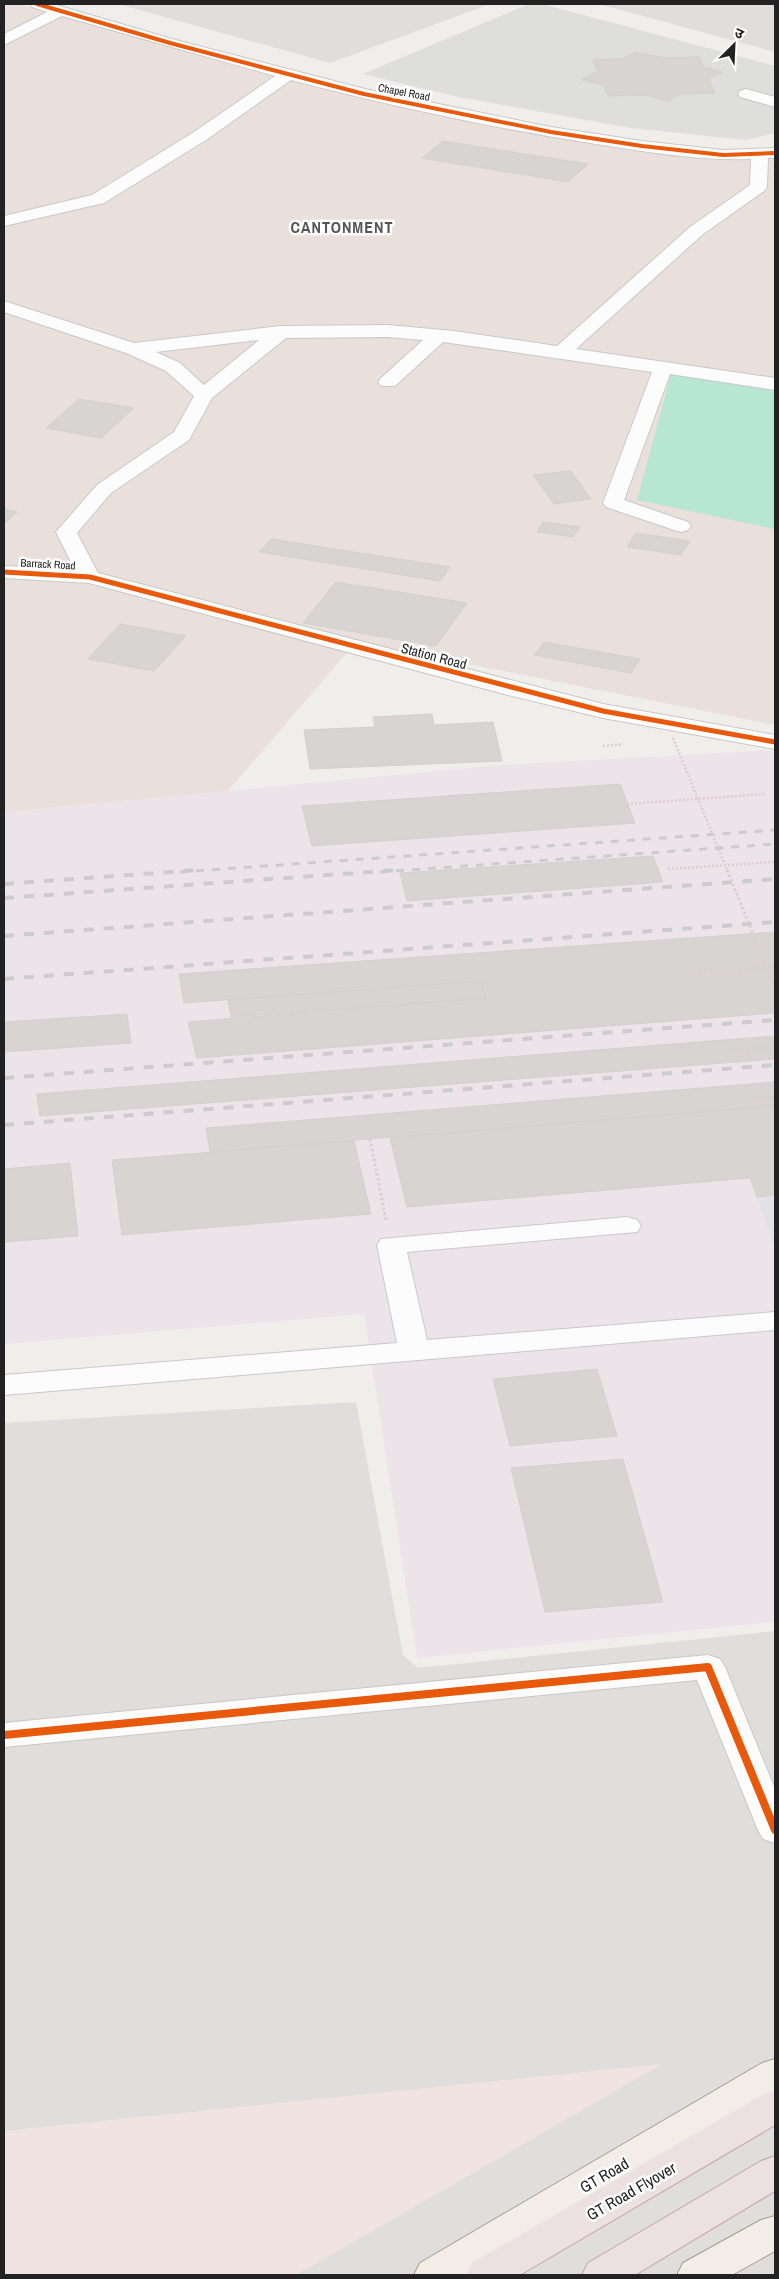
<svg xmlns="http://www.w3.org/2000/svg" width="779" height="2279" font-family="'Archivo Narrow','Noto Sans Devanagari',sans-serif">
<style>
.residential{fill:#dfdedc}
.commercial{fill:#f1e3e1}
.industrial{fill:#ede4e9}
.religious{fill:#dededc}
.military{fill:#eae0db}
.pitch{fill:#b7e6d2}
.plaza{fill:#e2e1e5}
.building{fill:#d7d4d2;stroke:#d3d0cc}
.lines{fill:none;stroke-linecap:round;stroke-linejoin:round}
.minor-casing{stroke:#c9c8c7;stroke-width:2}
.major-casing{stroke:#a79c86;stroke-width:2}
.highway-casing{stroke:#c5a2ac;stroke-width:2}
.path-far1{stroke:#dccecd;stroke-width:2.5;stroke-dasharray:2 2;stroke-linecap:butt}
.path{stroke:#dccecd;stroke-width:3;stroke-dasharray:2.5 2.5;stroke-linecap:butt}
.minor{fill:#fdfcfc;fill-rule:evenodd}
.major{fill:#f3ede7;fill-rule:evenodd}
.highway{fill:#ece0e2;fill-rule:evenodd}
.rail-far1{stroke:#ccc;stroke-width:3;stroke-dasharray:8 8;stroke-linecap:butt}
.rail{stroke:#ccc;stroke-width:4;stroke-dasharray:10 10;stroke-linecap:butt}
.path-bridge-far1{stroke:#dccecd;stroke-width:2.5;stroke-dasharray:2 2;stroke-linecap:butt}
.path-bridge{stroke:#dccecd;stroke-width:3;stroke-dasharray:2.5 2.5;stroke-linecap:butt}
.cycleway-far2-casing{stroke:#fff;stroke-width:5.5}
.cycleway-far1-casing{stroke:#fff;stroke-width:8}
.cycleway-casing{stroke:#fff;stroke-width:11}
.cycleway-far2{stroke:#e8590c;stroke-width:4}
.cycleway-far1{stroke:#e8590c;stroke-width:5}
.cycleway{stroke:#e8590c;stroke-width:8}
.labels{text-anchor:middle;stroke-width:5;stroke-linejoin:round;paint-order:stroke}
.far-street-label{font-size:11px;fill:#222;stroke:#fff}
.street-label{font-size:14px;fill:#222;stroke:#fff}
.far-district-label{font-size:16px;font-weight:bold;letter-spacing:1px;fill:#555;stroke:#fff}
.near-street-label{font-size:16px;fill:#222;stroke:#fff}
</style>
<rect width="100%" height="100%" fill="#f0eeeb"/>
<!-- residential -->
<g class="residential">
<path d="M118,4H490L330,63Z"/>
<path d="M599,4H775V52Z"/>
<path d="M356,1402L403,1655L418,1668L775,1631V2275H4V1423Z"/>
</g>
<!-- commercial -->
<path class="commercial" d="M662,2064L296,2275H4V2131Z"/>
<!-- industrial -->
<path class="industrial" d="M775,750V1622L417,1658L364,1314L4,1344V812L501,765Z"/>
<!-- religious -->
<path class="religious" d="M529,4H542L775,66V133L746,140L631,128L458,97L363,74Z"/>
<!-- military -->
<path class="military" d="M4,4H20L244,69L457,119L656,154L759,161L775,159V725L356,642L228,791L4,812Z"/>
<!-- pitch -->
<path class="pitch" d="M671,374L775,389V529L637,500Z"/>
<!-- plaza -->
<path class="plaza" d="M775,1195V1248L757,1197Z"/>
<!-- building -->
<g class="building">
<path d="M636,52L664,58L699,57L703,67L723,72L709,79L715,93L680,94L669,101L646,95L608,96L603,85L581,80L598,71L593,60L621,59Z"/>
<path d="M443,141L588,164L568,182L422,158Z"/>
<path d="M79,399L134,408L101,438L46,428Z"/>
<path d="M571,471L591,499L554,504L533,475Z"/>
<path d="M4,509L17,512L4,524Z"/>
<path d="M543,522L580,527L573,537L537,532Z"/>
<path d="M636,533L690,541L681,555L627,547Z"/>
<path d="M271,539L450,567L440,581L259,552Z"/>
<path d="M336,582L467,603L436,646L303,623Z"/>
<path d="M120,624L186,636L154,671L88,659Z"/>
<path d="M544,642L640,659L631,673L534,655Z"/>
<path d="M432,714L434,725L493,722L502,761L310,769L304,730L375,727L373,717Z"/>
<path d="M620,784L635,823L312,846L302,806Z"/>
<path d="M653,856L663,882L407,901L400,873Z"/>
<path d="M775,932V1013L197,1058L188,1022L486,998L481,981L184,1003L179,974Z"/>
<path d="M481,981L486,998L231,1017L228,1000Z"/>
<path d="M127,1014L131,1043L4,1052V1022Z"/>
<path d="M775,1036V1059L40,1116L37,1094Z"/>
<path d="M775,1082V1106L210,1152L206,1128Z"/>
<path d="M775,1106V1195L757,1197L750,1178L407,1207L390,1138Z"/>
<path d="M354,1141L371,1214L122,1235L112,1160Z"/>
<path d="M70,1163L78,1236L4,1242V1169Z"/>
<path d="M597,1369L617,1436L510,1446L493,1379Z"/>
<path d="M623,1459L663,1602L545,1612L511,1468Z"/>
</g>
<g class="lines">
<defs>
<g id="minor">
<path d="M30,4H53L176,40L365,89L551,127L642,141L723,150L775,148V158H768L767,187L764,191L702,235L576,349L775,378V390L670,374L624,500L688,522L691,526L688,530L681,532L674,530L606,507L603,503L652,372L443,342L395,386H381L378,382L381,378L423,340L388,337L286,338L212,398L189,440L111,493L77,533L98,573L603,704L775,735V749L603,718L508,695L89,583L4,578V566L75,570L56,532L97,485L174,432L194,396L166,371L126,353L4,312V301L134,343L281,326L388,325L454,331L557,346L690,227L750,185L751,159C699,161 647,152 596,144C493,128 391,106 291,80L206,140L104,203L4,226V216L92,195L194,132L275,76L62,16L4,45V34L47,12L32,7ZM259,340L204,385L180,363L156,352Z"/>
<path d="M746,89L775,97V107L740,97L738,94L740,91Z"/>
<path d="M627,1217L637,1220L641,1226L637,1232L407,1252L427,1340L775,1312V1330L4,1395V1375L397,1343L377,1245L381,1239Z"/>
<path d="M708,1655L720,1659L725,1667L775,1789V1843L763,1839L758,1830L697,1680L4,1747V1723Z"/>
</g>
<g id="major">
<path d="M775,2059V2092L468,2275H414L420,2263L762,2063Z"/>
<path d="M775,2216V2251L732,2275H677L683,2263L761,2220Z"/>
</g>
<g id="highway">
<path d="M775,2091V2125L520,2275H466L472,2263L762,2095Z"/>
<path d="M775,2156V2191L635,2275H582L588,2263L761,2161Z"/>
</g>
</defs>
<!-- minor casing -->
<use href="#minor" class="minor-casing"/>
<!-- major casing -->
<use href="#major" class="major-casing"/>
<!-- highway casing -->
<use href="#highway" class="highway-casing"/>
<!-- path-far1 -->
<g class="path-far1">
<path d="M603,746L623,744"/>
<path d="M627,804L765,794"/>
<path d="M668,869L775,862"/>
</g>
<!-- path -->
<g class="path">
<path d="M689,972L775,967"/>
<path d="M727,1051L775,1047"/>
<path d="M741,1099L775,1097"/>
<path d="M370,1139L386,1220"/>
</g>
<!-- minor -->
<use href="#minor" class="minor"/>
<!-- major -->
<use href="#major" class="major"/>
<!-- highway -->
<use href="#highway" class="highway"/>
<!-- rail-far1 -->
<g class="rail-far1">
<path d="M180,872L775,830"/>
<path d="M380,872L775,844"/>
</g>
<!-- rail -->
<g class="rail">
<path d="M4,884L198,870"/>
<path d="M4,898L398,870"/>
<path d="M4,936L775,879"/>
<path d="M4,979L775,922"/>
<path d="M4,1078L775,1020"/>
<path d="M4,1125L775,1065"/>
</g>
<!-- path-bridge-far1 -->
<path class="path-bridge-far1" d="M673,738L728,872"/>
<!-- path-bridge -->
<path class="path-bridge" d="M727,870L775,988"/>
<defs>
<path id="cycleway-far2" d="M37,4L170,43L364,94L551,132L642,146L723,155L775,153"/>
<path id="cycleway-far1" d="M4,572L90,577L603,711L775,742"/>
<path id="cycleway" d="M4,1735L708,1667L775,1830"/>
</defs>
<!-- cycleway-far2 casing -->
<use href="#cycleway-far2" class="cycleway-far2-casing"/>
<!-- cycleway-far1 casing -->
<use href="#cycleway-far1" class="cycleway-far1-casing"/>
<!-- cycleway casing -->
<use href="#cycleway" class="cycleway-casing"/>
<!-- cycleway-far2 -->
<use href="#cycleway-far2" class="cycleway-far2"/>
<!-- cycleway-far1 -->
<use href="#cycleway-far1" class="cycleway-far1"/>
<!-- cycleway -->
<use href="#cycleway" class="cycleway"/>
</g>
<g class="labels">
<!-- far-street labels -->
<g class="far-street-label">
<text transform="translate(404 92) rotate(11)" y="4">Chapel Road</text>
<text transform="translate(48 564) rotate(3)" y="4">Barrack Road</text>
</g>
<!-- street labels -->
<g class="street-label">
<text transform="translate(434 656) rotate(15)" y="5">Station Road</text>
</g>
<!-- far-district labels -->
<g class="far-district-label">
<text x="342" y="233">CANTONMENT</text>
</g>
<!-- near-street labels -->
<g class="near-street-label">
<text transform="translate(604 2175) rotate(-30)" y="6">GT Road</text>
<text transform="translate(631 2191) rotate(-30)" y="6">GT Road Flyover</text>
</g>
</g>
<!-- border -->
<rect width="779" height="2279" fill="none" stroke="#222222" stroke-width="10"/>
<!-- north arrow -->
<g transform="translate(734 45) rotate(24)" stroke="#ffffff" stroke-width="4" paint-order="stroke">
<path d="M0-4L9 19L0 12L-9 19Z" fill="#222222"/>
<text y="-8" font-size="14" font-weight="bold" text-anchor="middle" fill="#222222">उ</text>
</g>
</svg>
